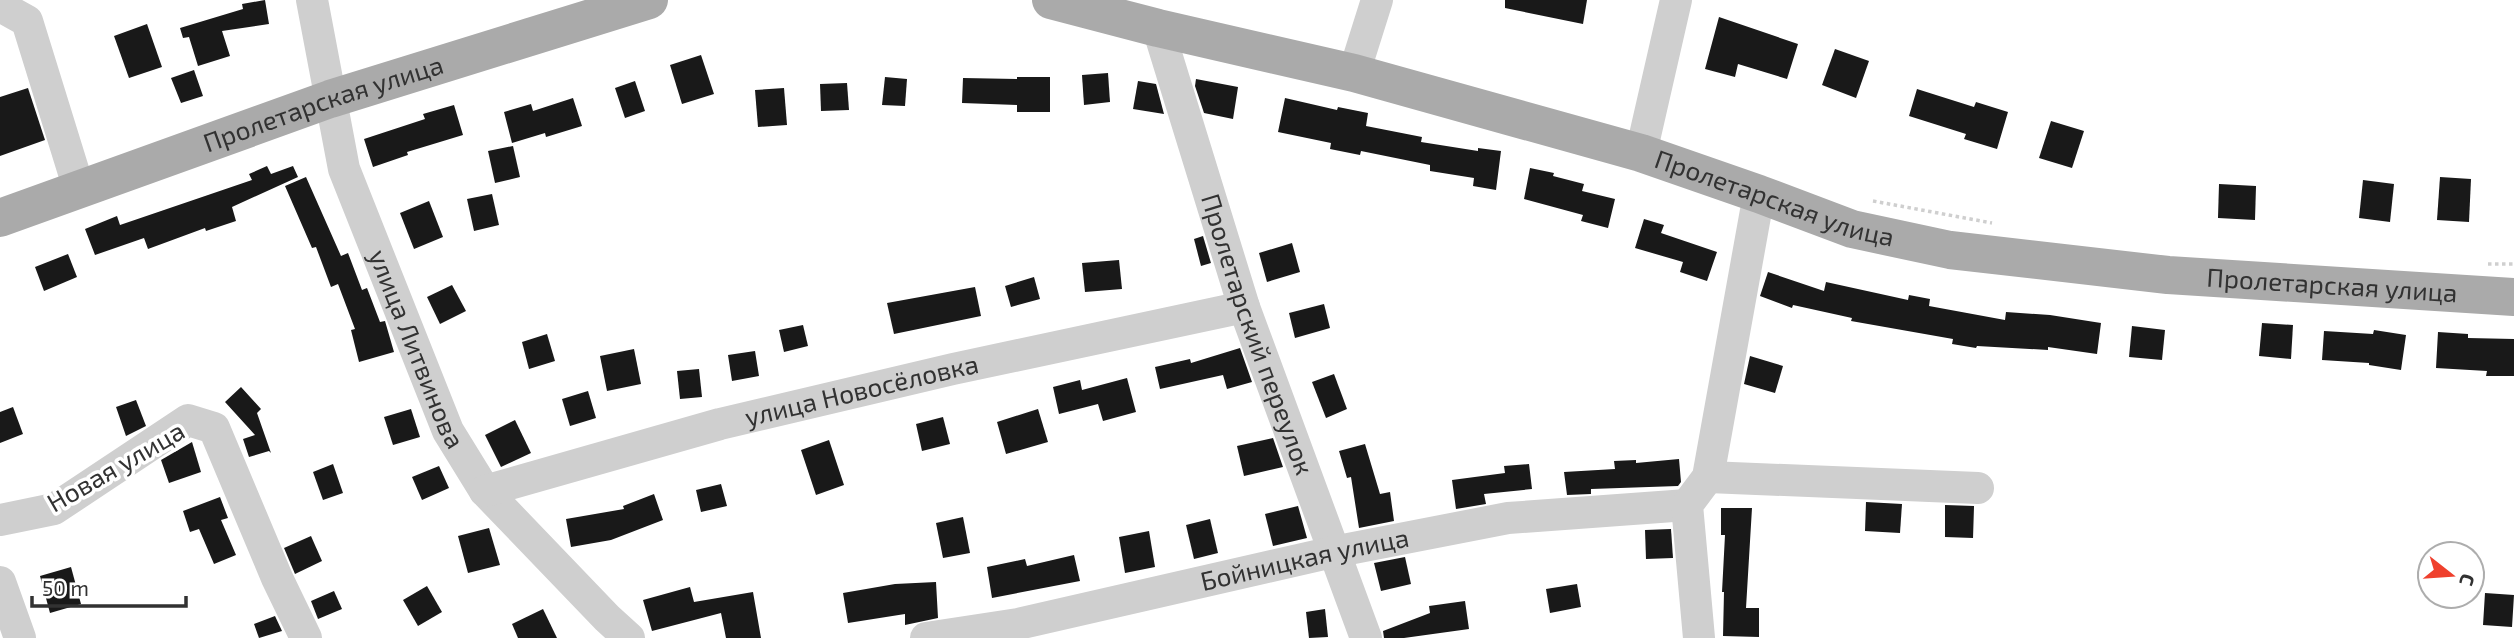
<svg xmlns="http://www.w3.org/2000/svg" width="2514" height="638" font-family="'Exo 2',sans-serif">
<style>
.building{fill:#191919}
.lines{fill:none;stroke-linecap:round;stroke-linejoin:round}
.path{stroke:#cfcfcf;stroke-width:3.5;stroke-dasharray:3.5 3.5;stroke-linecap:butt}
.minor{stroke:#cfcfcf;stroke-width:32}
.major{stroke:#aaa;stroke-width:38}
.labels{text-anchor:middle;stroke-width:7;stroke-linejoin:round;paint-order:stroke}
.street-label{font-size:26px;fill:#323232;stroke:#fff}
</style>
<rect width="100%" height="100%" fill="#fff"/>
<!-- building -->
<g class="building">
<path d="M265,0L269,24L222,31L230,56L198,66L189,37L183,38L180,28L243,9L242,4Z"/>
<path d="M1505,0H1587L1583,24L1505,8Z"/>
<path d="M1719,17L1798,44L1787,79L1738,64L1735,77L1705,69Z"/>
<path d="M147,24L162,67L129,78L114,36Z"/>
<path d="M1835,49L1869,61L1856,98L1822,85Z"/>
<path d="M701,55L714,94L682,104L670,65Z"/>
<path d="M194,70L203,96L181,103L171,78Z"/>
<path d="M1108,73L1110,102L1084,105L1082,75Z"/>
<path d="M885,77L907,79L905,106L882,105Z"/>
<path d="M1017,77H1050V112H1017V105L962,103L963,78L1017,79Z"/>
<path d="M1196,79L1238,87L1233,119L1204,113L1195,86Z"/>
<path d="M635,81L645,111L625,118L615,88Z"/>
<path d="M1138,81L1156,84L1164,114L1133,109Z"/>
<path d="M847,83L849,110L821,111L820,84Z"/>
<path d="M28,88L45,140L0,156V97Z"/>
<path d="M784,88L787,125L758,127L755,90Z"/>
<path d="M1917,89L1974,107L1976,102L2008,112L1997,149L1964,139L1966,134L1909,116Z"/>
<path d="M573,98L582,126L546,137L545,133L512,143L504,112L531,104L533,111Z"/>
<path d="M1285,98L1337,110L1338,107L1368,113L1366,126L1422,137L1421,142L1478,151V148L1501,151L1496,190L1473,186L1474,178L1430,171V165L1361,151L1360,155L1330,149L1331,143L1278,132Z"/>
<path d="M454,105L463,135L407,152L408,155L373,167L364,139L425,119L423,114Z"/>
<path d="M2051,121L2084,131L2072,168L2039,158Z"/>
<path d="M513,146L520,177L495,183L488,151Z"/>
<path d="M267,166L271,174L293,166L298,177L232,207L236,221L206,231L205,228L148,249L144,238L95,255L85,229L117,216L120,225L252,180L249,174Z"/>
<path d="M1530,168L1554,173L1553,176L1584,184L1582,191L1615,199L1608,228L1581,221L1583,215L1524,199Z"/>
<path d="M306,177L341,256L348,253L362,290L367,288L380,322L385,321L394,352L359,362L351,330L355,329L338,284L331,287L316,247L312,248L285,186Z"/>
<path d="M2440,177L2471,179L2469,222L2437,220Z"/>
<path d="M2363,180L2394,184L2390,222L2359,218Z"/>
<path d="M2219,184L2256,186L2255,220L2218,218Z"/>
<path d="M492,194L499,225L474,231L467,199Z"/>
<path d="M429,201L443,237L414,249L400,213Z"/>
<path d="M1644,219L1664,225L1661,233L1717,252L1707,281L1680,272L1683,262L1635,248Z"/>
<path d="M1203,236L1211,263L1201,266L1194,239Z"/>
<path d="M1292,243L1300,272L1267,282L1259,253Z"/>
<path d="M68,254L77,277L44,291L35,267Z"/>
<path d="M1119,260L1122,289L1085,292L1082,263Z"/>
<path d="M1768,272L1824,291L1826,282L1908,300L1909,295L1930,299L1929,306L2005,320L2006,312L2050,315L2101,323L2097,354L2048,347V350L1977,346L1976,348L1952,344L1953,339L1851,321L1852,318L1793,305L1792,308L1760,296Z"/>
<path d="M1034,277L1040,299L1011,307L1005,286Z"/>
<path d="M452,285L466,311L440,324L427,297Z"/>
<path d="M975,287L981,316L894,334L887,303Z"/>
<path d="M1324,304L1330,328L1295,338L1289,313Z"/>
<path d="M2262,323L2293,325L2291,359L2259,356Z"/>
<path d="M803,325L808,346L784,352L779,330Z"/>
<path d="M2132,326L2165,330L2162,360L2129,357Z"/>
<path d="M2374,330L2406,335L2401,370L2369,365V363L2322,360L2324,331L2373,334Z"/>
<path d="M2438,332L2468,334V338L2514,339V376H2486L2487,371L2436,368Z"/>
<path d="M547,334L555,361L529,369L522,342Z"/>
<path d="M1240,348L1252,382L1227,389L1223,375L1160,389L1155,367L1190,359L1191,363Z"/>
<path d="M634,349L641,384L607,391L600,356Z"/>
<path d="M755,351L759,376L732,381L728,355Z"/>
<path d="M1750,356L1783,366L1775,393L1744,384Z"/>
<path d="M699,369L702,397L680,399L677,371Z"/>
<path d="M1334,374L1347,409L1326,418L1312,382Z"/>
<path d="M1127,378L1136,412L1103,421L1098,404L1059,414L1053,387L1080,380L1082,390Z"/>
<path d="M241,387L261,409L257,413L271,453L269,451L249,457L243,439L255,435L225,402Z"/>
<path d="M588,391L596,418L570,426L562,399Z"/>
<path d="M136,400L146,426L126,436L116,407Z"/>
<path d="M13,407L23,434L0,443V412Z"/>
<path d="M411,409L420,437L393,445L384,417Z"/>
<path d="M1038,409L1048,442L1006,454L997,422Z"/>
<path d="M943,417L950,444L922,451L916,424Z"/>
<path d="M515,420L531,453L501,467L485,435Z"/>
<path d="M1273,438L1283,467L1244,476L1237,446Z"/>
<path d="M829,440L844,485L816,495L801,450Z"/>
<path d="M192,442L201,472L169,483L161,460Z"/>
<path d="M1365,444L1380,494L1390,492L1394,521L1359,528L1351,477L1347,478L1339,451Z"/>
<path d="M1679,459L1681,482L1678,486L1591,489V494L1567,495L1564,472L1615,469L1614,461L1636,460V463Z"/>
<path d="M333,464L343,493L323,500L313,472Z"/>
<path d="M1529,464L1532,489L1484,494L1486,504L1456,509L1452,480L1505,473L1504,466Z"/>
<path d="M439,466L449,488L422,500L412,477Z"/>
<path d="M721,484L727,506L701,512L696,490Z"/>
<path d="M654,494L663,520L611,540L571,547L566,519L624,509L623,506Z"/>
<path d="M220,497L228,518L221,520L236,555L214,564L199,529L190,532L183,511Z"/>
<path d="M1866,502L1902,504L1900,533L1865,531Z"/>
<path d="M1945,505L1974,506L1973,538L1945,537Z"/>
<path d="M1298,506L1307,538L1273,546L1265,514Z"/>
<path d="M1721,508H1752L1746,608H1759V637L1723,636L1724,592H1722L1725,535H1721Z"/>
<path d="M963,517L970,553L943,558L936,523Z"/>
<path d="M1210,519L1218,553L1194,559L1186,525Z"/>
<path d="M489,528L500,565L468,573L458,536Z"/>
<path d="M1671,529L1673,558L1646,559L1645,530Z"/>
<path d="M1149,531L1155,567L1125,573L1119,537Z"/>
<path d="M311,536L322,561L295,574L284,548Z"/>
<path d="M1074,555L1080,581L992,598L987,567L1025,559L1027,566Z"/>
<path d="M1405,557L1411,584L1381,591L1374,563Z"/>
<path d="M71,567L81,604L50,613L40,576Z"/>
<path d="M936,582L938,618L905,625V614L848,623L843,593L895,584Z"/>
<path d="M1577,584L1581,607L1550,613L1546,589Z"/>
<path d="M427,586L442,612L418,626L403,600Z"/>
<path d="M690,587L694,602L753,592L761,638H726L721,613L652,631L643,600Z"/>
<path d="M334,591L342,609L318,619L311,601Z"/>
<path d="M2485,593L2514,595L2512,627L2483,625Z"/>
<path d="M1465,601L1469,629L1404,638H1384L1383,631L1430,613L1429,606Z"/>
<path d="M543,609L557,638H518L512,624Z"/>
<path d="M1325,609L1328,637L1309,638L1306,612Z"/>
<path d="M275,616L282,631L259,638L254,624Z"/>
</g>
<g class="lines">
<!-- path -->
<g class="path">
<path d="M1873,201L1992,223"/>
<path d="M2488,264H2514"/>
</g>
<!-- minor -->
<g class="minor">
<path id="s1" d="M312,0L344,169L448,431L485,491L607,618L629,638"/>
<path d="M0,6L27,21L79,189"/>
<path id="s2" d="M1158,28L1244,307L1366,638"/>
<path d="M1354,73L1377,0"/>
<path d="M1641,153L1676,0"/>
<path d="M1708,477L1978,488"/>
<path id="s3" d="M485,491L720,424L953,369L1244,307"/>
<path d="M0,520L54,509L188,420L214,428L277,578L306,638"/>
<path d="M0,582L20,638"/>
<path id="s4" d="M926,638L1018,624L1333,552L1508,518L1687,505"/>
<path d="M1699,638L1687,505L1708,477L1759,194"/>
</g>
<!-- major -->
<g class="major">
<path id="s5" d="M1051,0L1158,28L1354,73L1641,153L1759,194L1852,229L1950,250L2168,275L2514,297"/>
<path id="s6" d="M0,218L330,99L649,0"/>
</g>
</g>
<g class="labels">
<!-- street labels -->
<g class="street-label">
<text dy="9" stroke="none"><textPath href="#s6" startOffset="343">Пролетарская улица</textPath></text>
<text dy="9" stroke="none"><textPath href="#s5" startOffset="751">Пролетарская улица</textPath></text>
<text dy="9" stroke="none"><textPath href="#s5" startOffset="1318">Пролетарская улица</textPath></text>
<text dy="9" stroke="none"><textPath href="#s2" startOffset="322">Пролетарский переулок</textPath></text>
<text dy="9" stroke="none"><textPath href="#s1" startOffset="366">улица Литвинова</textPath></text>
<text dy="9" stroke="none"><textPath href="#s3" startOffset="390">улица Новосёловка</textPath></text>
<text transform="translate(116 467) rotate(-30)" y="9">Новая улица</text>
<text dy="9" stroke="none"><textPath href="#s4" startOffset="387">Бойницкая улица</textPath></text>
</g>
</g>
<!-- north arrow -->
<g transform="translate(2451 575) rotate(107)"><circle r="33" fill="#ffffff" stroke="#adadad" stroke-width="2"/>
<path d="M0-5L12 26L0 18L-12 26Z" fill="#ef402d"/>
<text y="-10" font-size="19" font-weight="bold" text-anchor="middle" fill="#323232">С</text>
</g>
<!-- scale -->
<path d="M32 596v10h154v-10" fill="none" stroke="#323232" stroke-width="3.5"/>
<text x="42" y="596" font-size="21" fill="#323232" stroke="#ffffff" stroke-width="5" paint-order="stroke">50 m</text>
</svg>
